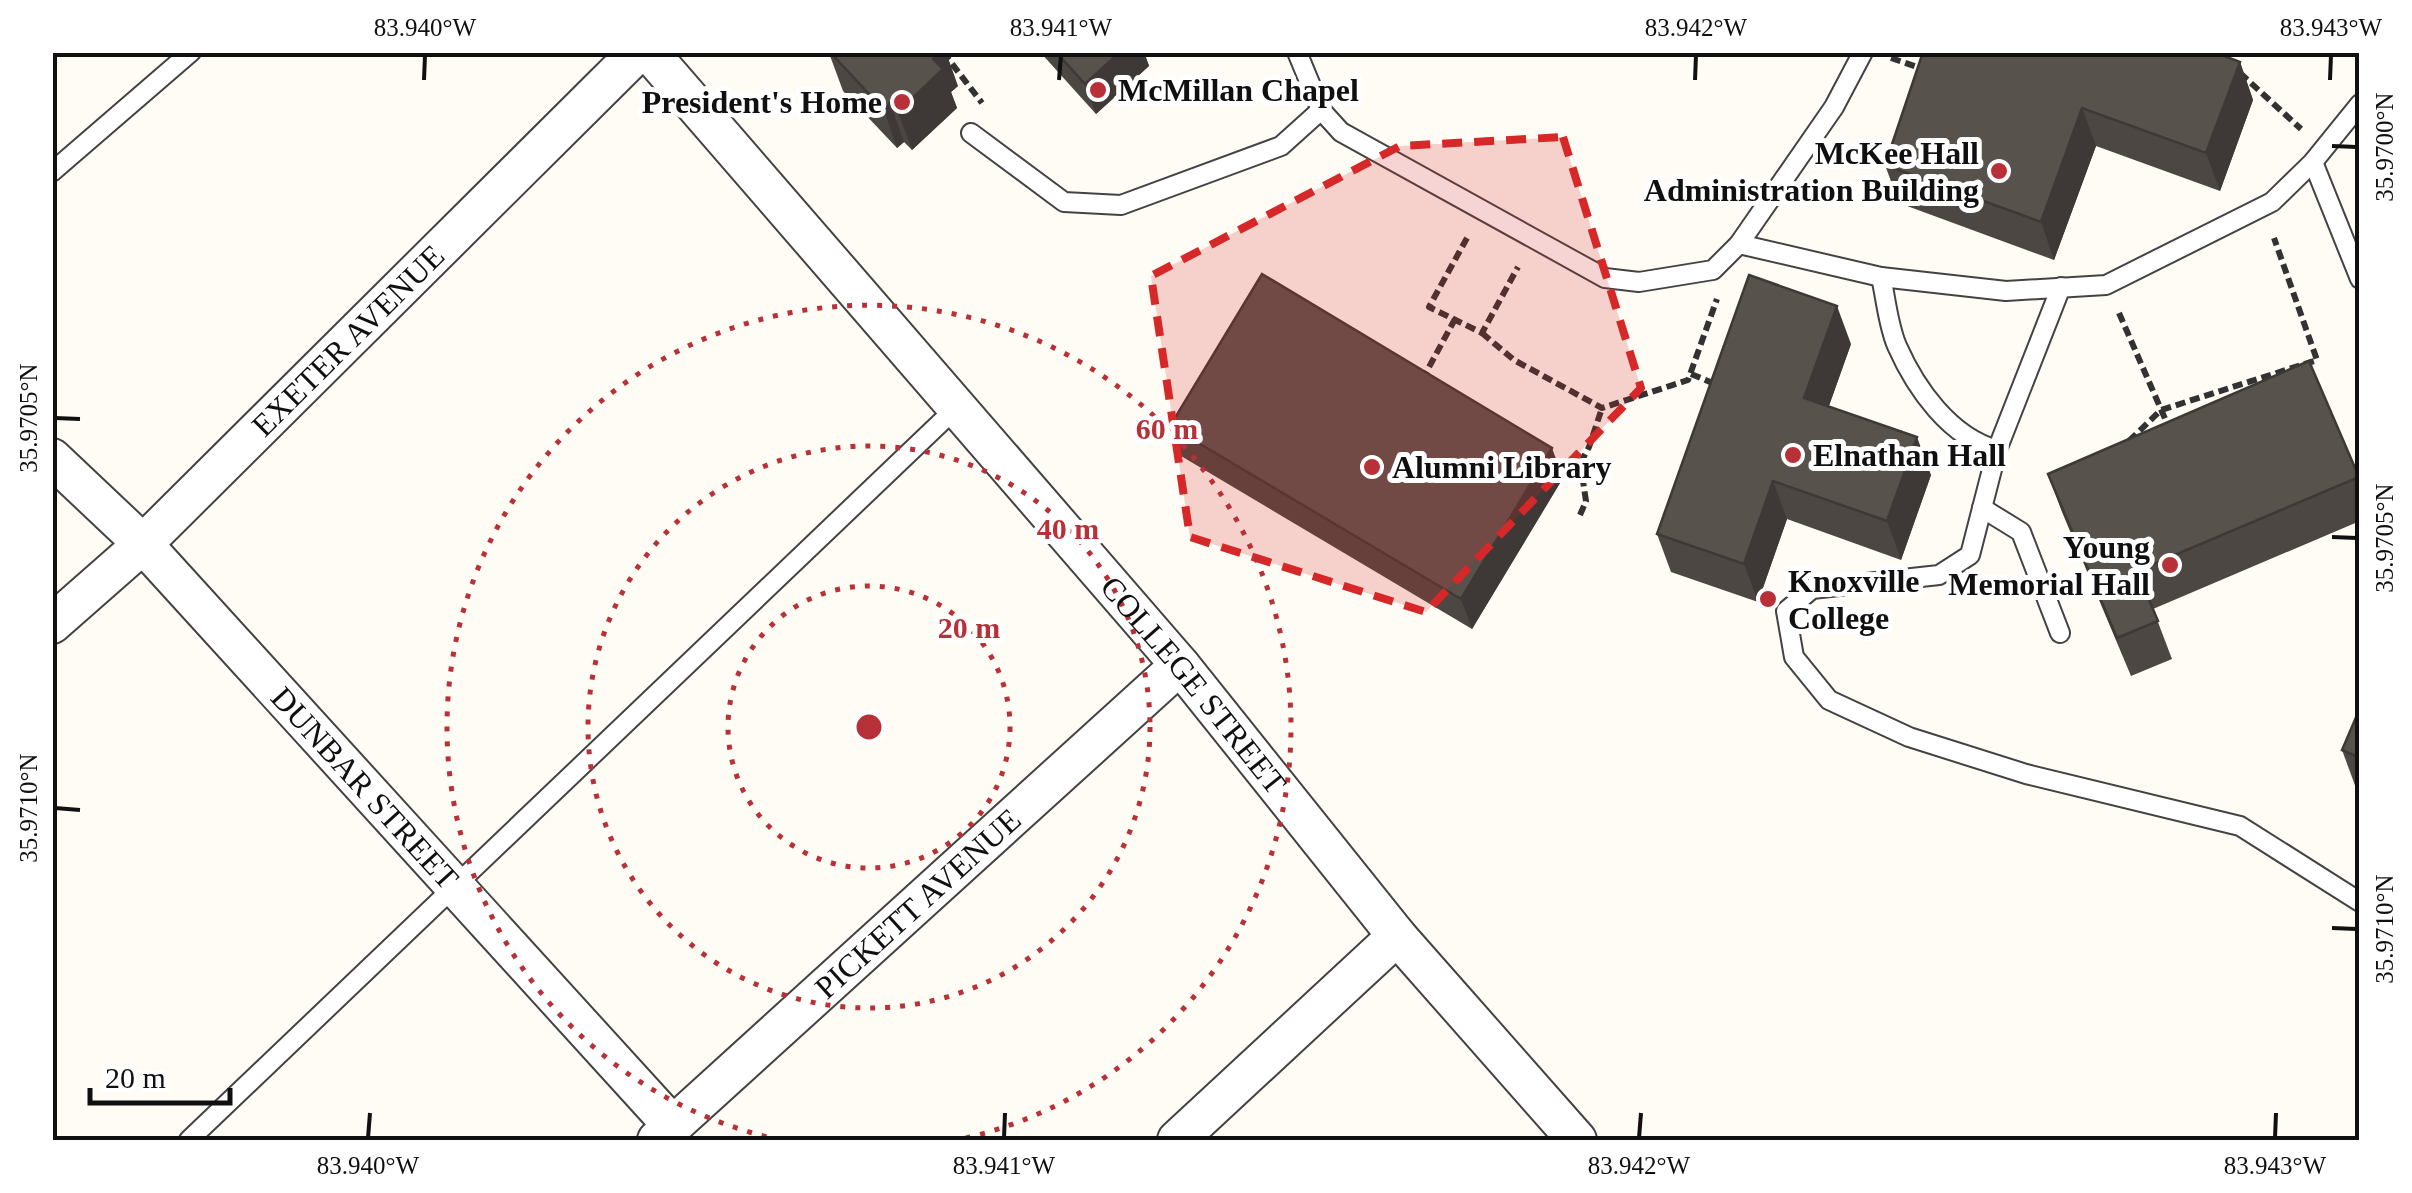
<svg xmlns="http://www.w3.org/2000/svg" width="2412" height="1193" font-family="Georgia,serif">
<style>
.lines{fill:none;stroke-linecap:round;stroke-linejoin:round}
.service-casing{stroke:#434343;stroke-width:22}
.minor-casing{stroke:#434343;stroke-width:42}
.path{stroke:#323232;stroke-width:6;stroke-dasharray:10 5;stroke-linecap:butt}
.service{stroke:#fff;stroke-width:18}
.minor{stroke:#fff;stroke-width:38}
.wall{fill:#4c4742}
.shaded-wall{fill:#3e3936}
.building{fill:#58524d;stroke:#3e3936;stroke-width:2.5}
.marked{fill:#d62828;fill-opacity:0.2;stroke:#d62828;stroke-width:8;stroke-dasharray:20 12;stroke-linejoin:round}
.ticks{fill:none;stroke:#101010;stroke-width:4}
.ring{fill:none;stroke:#b83138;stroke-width:5;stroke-dasharray:5 10}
.poi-dot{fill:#b83138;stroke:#fff;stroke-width:4}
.labels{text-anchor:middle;stroke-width:10;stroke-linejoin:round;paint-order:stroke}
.poi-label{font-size:32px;font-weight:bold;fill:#101010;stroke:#fff;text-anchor:start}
.street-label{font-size:32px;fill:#101010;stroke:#fff}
.centre{fill:#b83138;stroke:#fff;stroke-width:5}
.ring-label{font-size:30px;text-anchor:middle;font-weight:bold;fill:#b83138;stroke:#fff;stroke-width:10;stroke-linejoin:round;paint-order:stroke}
.neatline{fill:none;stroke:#101010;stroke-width:4}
.ticks-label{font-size:25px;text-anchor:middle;fill:#101010}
</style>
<rect width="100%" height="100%" fill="#fefcf4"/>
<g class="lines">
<defs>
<g id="service">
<path d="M1297,52L1321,110L1341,132L1605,278L1639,282L1713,270L1739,244L1834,107L1863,52"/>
<path d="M971,133L1064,202L1121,205L1281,146L1321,110"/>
<path d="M2313,162L2360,279"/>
<path d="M52,172L191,52"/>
<path d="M1739,244L1881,277L2006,291L2106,285L2272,202L2313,162L2360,104"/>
<path d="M1881,277C1886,299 1888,325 1897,346C1916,389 1950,437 1997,450"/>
<path d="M2061,287L1997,450L1970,555L1939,575L1812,589L1786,611L1794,657L1829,700L1909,737L2026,774L2240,826L2360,902"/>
<path d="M1982,508L2021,532L2060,633"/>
<path d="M189,1140L957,407"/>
</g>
<g id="minor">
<path id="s1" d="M649,52L1180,665L1397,936L1577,1140"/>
<path id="s2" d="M52,458L143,544L672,1125"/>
<path id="s3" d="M52,624L143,544L638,52"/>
<path id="s4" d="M657,1140L1180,665"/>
<path d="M1177,1140L1397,936"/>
</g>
</defs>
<!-- service casing -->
<use href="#service" class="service-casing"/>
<!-- minor casing -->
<use href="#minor" class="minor-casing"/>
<!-- path -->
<g class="path">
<path d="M943,52L982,103"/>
<path d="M1891,58L1926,70"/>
<path d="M2240,73L2301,129"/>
<path d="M1467,238L1429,307L1482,333L1518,267"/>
<path d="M2119,313L2170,430"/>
<path d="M1482,333L1514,360L1602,408L1688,380L1717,299"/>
<path d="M1691,374L1715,384"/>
<path d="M1422,380L1455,319"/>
<path d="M2129,441L2161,410L2317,360L2274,238"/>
<path d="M1580,515L1586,501L1583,481L1574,475L1589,447L1602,408"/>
</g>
<!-- service -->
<use href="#service" class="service"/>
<!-- minor -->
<use href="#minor" class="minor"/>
</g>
<!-- wall -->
<g class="wall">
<path d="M1040,52H1144L1149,66L1096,114Z"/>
<path d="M829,53L958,86L951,92L957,108L912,150L904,142L897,148L843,91Z"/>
<path d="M2240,62L2253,100L2220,191L2096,146L2054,260L1899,203L1885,165Z"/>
<path d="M1851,344L1829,406L1931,475L1901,560L1787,519L1758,602L1671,572L1657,534Z"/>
<path d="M2309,361L2360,479V521L2153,609L2172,659L2131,676L2062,512L2048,474Z"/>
<path d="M1170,426L1563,478L1472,629L1181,456Z"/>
<path d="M2360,708V790L2356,788L2342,750Z"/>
</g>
<!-- shaded-wall -->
<g class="shaded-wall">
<path d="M939,52H946L958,86L951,92L957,108L912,150L898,112L933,59Z"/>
<path d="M1120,52H1144L1149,66L1096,114L1085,84Z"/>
<path d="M2240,62L2253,100L2220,191L2206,153Z"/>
<path d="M890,103L904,142L897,148L884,110Z"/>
<path d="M2082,108L2096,146L2054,260L2041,222Z"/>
<path d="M1837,306L1851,344L1818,436L1804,398Z"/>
<path d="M1917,437L1931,475L1901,560L1887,521Z"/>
<path d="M1552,448L1563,478L1472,629L1461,599Z"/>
<path d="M1773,481L1787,519L1758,602L1744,564Z"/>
</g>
<!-- building -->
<g class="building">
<path d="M830,52H939L933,59L943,69L898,112L890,103L884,110Z"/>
<path d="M1056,52H1120L1085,84Z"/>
<path d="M1923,52H2214L2240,62L2206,153L2082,108L2041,222L1885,165Z"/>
<path d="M1262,274L1552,448L1461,599L1170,426Z"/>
<path d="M1749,275L1837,306L1804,398L1917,437L1887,521L1773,481L1744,564L1657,534Z"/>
<path d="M2309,361L2359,477L2137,571L2158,621L2117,638L2048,474Z"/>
<path d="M2360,708V758L2342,750Z"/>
</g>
<!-- marked area -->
<path class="marked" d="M1563,137L1641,388L1426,612L1190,537L1151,276L1400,146Z"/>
<!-- ticks -->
<path class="ticks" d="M424,80L425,55M1059,80L1061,55M1695,80L1696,55M2330,80L2331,55M2332,146L2357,147M55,418L80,419M2332,537L2357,538M55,808L80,810M2332,928L2357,929M368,1138L370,1113M1004,1138L1005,1113M1639,1138L1641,1113M2275,1138L2276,1113"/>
<!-- distance rings -->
<g class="ring">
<circle cx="869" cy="727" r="141"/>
<circle cx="869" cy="727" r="281"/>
<path d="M781 1140A422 422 0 1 1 957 1140"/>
</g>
<!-- markers -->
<g class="poi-dot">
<circle cx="1098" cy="90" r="10"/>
<circle cx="902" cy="102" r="10"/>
<circle cx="1999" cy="171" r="10"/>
<circle cx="1793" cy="455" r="10"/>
<circle cx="1372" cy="467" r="10"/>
<circle cx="2170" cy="565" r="10"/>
<circle cx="1768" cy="599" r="10"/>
</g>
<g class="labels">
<!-- poi labels -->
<g class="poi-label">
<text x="1118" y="101">McMillan Chapel</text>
<text x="882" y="113" text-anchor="end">President's Home</text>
<text x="1979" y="164" text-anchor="end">McKee Hall<tspan x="1979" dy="37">Administration Building</tspan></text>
<text x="1813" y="466">Elnathan Hall</text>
<text x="1392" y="478">Alumni Library</text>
<text x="2150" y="558" text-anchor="end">Young<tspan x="2150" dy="37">Memorial Hall</tspan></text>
<text x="1788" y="592">Knoxville<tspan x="1788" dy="37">College</tspan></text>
</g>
<!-- street labels -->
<g class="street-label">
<text dy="11" stroke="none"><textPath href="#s3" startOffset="410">EXETER AVENUE</textPath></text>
<text dy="11" stroke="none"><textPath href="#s1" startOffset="835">COLLEGE STREET</textPath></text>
<text dy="11" stroke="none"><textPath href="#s2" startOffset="455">DUNBAR STREET</textPath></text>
<text dy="11" stroke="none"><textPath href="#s4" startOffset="352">PICKETT AVENUE</textPath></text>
</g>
</g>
<circle cx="869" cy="727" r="15" class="centre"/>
<g class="ring-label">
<text x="1167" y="439">60 m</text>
<text x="1068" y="539">40 m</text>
<text x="969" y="638">20 m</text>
</g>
<!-- border -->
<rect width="2412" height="1193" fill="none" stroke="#ffffff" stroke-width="110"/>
<!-- scale -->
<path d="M90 1088v15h140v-15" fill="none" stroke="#101010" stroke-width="5"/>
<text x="105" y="1088" font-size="30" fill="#101010" stroke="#ffffff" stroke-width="8" paint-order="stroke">20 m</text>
<rect x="55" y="55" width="2302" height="1083" class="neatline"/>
<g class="ticks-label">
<text x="425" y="36">83.940°W</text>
<text x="1061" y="36">83.941°W</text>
<text x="1696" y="36">83.942°W</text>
<text x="2331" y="36">83.943°W</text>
<text transform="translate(2384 147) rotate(-90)" y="9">35.9700°N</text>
<text transform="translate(28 418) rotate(-90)" y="9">35.9705°N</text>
<text transform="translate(2384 538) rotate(-90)" y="9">35.9705°N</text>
<text transform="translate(28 808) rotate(-90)" y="9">35.9710°N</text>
<text transform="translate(2384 929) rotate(-90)" y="9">35.9710°N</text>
<text x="368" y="1174">83.940°W</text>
<text x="1004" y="1174">83.941°W</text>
<text x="1639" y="1174">83.942°W</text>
<text x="2275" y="1174">83.943°W</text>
</g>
</svg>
